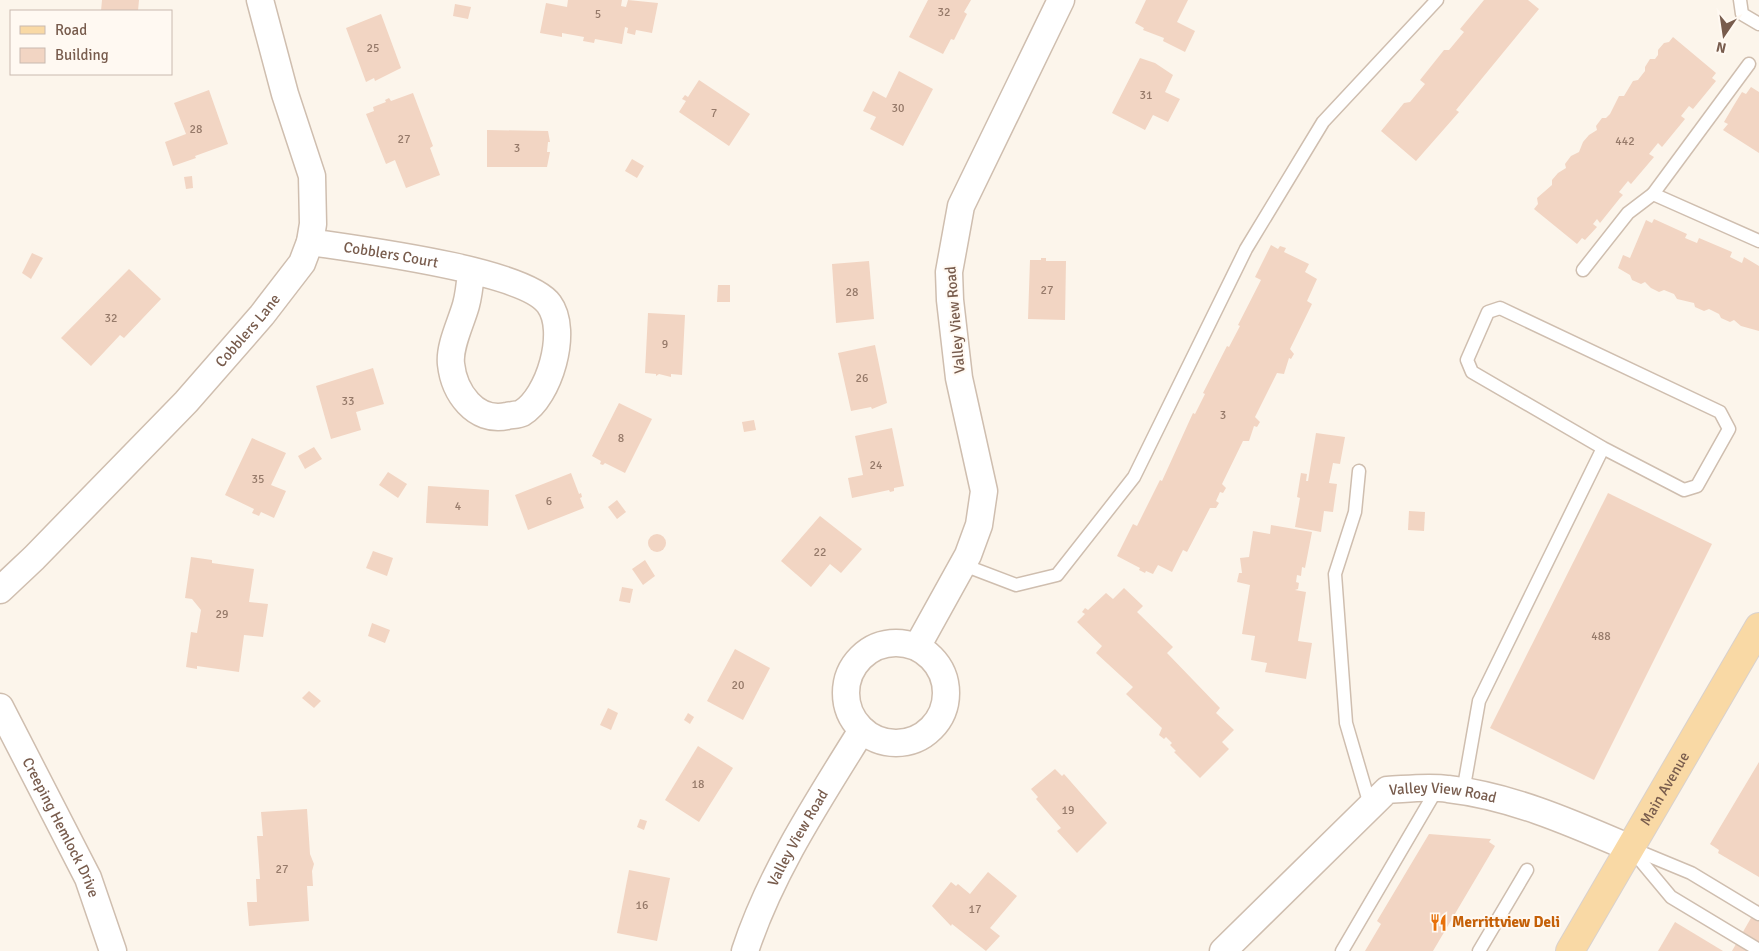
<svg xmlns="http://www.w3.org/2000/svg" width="1759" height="951" font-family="Signika,sans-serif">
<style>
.building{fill:#f2d5c3}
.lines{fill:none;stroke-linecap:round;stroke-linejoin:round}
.service-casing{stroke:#cfbeaf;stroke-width:15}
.minor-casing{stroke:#cfbeaf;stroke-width:29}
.primary-casing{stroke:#d9d1cd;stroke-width:30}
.service{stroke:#fff;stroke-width:12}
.minor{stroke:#fff;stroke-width:26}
.primary{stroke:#f9d9a5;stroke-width:28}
.labels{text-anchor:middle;stroke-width:4;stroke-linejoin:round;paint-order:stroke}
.number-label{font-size:12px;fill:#967a6a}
.street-label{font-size:15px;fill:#785c4d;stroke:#fff9f2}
.food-label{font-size:15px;font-weight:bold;fill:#c56008;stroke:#fff9f2;text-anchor:start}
</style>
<rect width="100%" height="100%" fill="#fcf5eb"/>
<!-- building -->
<g class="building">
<path d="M102,0H139L138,11H101Z"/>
<path d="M568,0H622L621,6L626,7L628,0L658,3L652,33L636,30L635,35L627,33L628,28L625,27L622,44L595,39L594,43L583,41L584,37L562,33V37L540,33L546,3L567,7Z"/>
<path d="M928,0H971L964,12L967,14L954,40L951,39L943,54L909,37Z"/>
<path d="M1146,0H1188L1177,22L1195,31L1185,52L1163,41L1164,38L1143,30L1144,28L1135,23Z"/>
<path d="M1484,0H1528L1539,9L1456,110L1459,112L1416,161L1381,131L1404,103L1410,102L1425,84L1420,80L1444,50H1449L1464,32L1460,29Z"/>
<path d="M455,4L471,7L468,19L453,16Z"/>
<path d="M381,14L401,68L375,81L374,78L366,82L346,28Z"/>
<path d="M1673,37L1716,73L1712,78L1716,81L1693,109L1689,106L1681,116L1685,119L1662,147L1658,143L1649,154L1654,157L1631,184L1628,181L1619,192L1623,195L1620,198L1600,223L1597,219L1593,224L1597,227L1585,240L1582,238L1577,244L1534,209L1538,204L1537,198L1552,185V180L1558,173L1566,168L1565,164L1571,156L1579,152L1583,142L1589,135L1597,130L1596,126L1602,118H1606L1610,114L1619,96H1624L1633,81L1638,80L1645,71V67L1650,59H1655L1658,55V50L1664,43L1669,42Z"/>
<path d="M1140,58L1155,63L1173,75L1165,92L1180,99L1168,122L1153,115L1145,130L1112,113Z"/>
<path d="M899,71L933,89L903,146L870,129L876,117L863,111L873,91L886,98Z"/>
<path d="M699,80L750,114L729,146L679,112L686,101L682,99L685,95L688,97Z"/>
<path d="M1751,87L1759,92V153L1723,130L1728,124L1724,122L1734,105L1742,92L1746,94Z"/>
<path d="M209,90L228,144L195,156L196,158L173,166L165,142L186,134L174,103Z"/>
<path d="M413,93L433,146L430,148L440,175L406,188L395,160L386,164L366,114L374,111L373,107L386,102L385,100L389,98L391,101Z"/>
<path d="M487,130L548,131L550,142H548L547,152H550L547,167H487Z"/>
<path d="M632,159L644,166L637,178L625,171Z"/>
<path d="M192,176L193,188L186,189L184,177Z"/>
<path d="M1654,219L1687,234L1685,238L1697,243L1699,238L1732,252L1730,257L1742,263L1744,257L1759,266V331L1741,326L1734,320L1730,322L1721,318L1719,314L1709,309L1704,311L1695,307L1694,303L1677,299L1674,294L1664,290L1659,292L1651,288L1645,282L1641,284L1632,280L1630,275L1618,268L1623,255L1630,258L1646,220L1652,223Z"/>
<path d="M1271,245L1278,249L1280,246L1286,248L1284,252L1309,264L1305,272L1317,279L1307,301L1312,304L1290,349L1294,354L1291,359L1289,358L1284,374L1277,373L1255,417L1260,422L1257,427L1254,426L1249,441H1243L1222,484L1226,488L1223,493L1220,492L1216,501L1219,503L1216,508H1210L1187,552L1183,550L1172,572L1158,565L1153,574L1146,571L1145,573L1139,570L1140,568L1117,556L1133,524L1137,526L1160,480L1162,481L1193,413L1195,414L1205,394L1203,393L1227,346L1229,347L1240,326L1238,325L1261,280L1255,277Z"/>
<path d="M32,253L43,258L31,279L22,273Z"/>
<path d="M1041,258H1046V261H1066L1065,320L1028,319L1030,260H1041Z"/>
<path d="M869,261L874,319L836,323L832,264Z"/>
<path d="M129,269L161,299L124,338L120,335L91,366L61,338Z"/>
<path d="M718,285H730V302H717Z"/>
<path d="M648,313L685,315L682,375L671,374V377L659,374L656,376V374L645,373Z"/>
<path d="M875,345L887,403L872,409L871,407L851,411L838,353Z"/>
<path d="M373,368L384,404L356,412L361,430L331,439L316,386Z"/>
<path d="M619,403L652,419L625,473L605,463L603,465L600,464L601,461L592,456Z"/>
<path d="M754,420L756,430L744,432L742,422Z"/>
<path d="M892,428L904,486L894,488V491L890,492L889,490L852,498L848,478L863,475L855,436Z"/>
<path d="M1316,433L1345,437L1340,464L1333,463L1329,483L1337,484L1333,512L1324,511L1321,532L1295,527L1300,498L1297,497L1301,473L1307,474L1306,481H1308Z"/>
<path d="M252,438L286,453L271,485L286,491L274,518L261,512L259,516L252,513L254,509L225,495Z"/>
<path d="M314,447L322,459L305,469L298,456Z"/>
<path d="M388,472L407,484L398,498L379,485Z"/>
<path d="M571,473L579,494L581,493L582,497L580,498L584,508L528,530L515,495Z"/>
<path d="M428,486L489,490L488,526L426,523Z"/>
<path d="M1608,493L1712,544L1594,780L1490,728Z"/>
<path d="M617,500L626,512L617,519L608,507Z"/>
<path d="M1409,511L1425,512L1424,531L1408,530Z"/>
<path d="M820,516L862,549L841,573L830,564L811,587L781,561Z"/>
<path d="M1271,525L1312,532L1305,568L1302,567L1301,576L1297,575L1296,582L1299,583L1298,589L1295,590L1306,592L1298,641L1312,643L1306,679L1265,672L1267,663L1251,660L1255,636L1242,634L1250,585L1237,582L1239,573H1242L1240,558L1249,557L1253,531L1270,534Z"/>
<circle cx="657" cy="543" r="9"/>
<path d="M373,551L393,558L387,576L366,568Z"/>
<path d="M191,557L212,560V563L254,569L249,602L268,604L263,637L244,635L239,672L197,666V669L186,667L191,632L197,633L201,610L192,599L185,598Z"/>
<path d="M645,560L655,576L643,585L632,569Z"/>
<path d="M622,587L633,589L630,603L619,601Z"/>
<path d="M1124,588L1143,606L1137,612L1173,647L1167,653L1220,708L1216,713L1234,730L1222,742L1229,749L1200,778L1174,752L1176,751L1170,745L1172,743L1166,737L1164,739L1159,735L1162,728L1126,694L1133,687L1096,653L1102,646L1077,622L1085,614L1082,612L1085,608L1088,610L1106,593L1113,599Z"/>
<path d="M372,623L390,630L385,643L368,636Z"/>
<path d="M735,649L770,668L743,720L707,701Z"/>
<path d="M309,691L321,701L314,708L302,698Z"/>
<path d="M608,708L618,713L611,730L600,725Z"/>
<path d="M688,713L694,717L690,724L684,720Z"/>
<path d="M698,746L733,768L699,822L665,800Z"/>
<path d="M1759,762V877L1718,853L1719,850L1710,844Z"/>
<path d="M1055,769L1062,776L1064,774L1107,823L1077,853L1057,831L1061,828L1036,799L1038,797L1031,789Z"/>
<path d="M307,809L310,854L314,864L312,871L313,886H307L309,921L249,926L247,902H257L256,879H260L257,836H263L261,812Z"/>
<path d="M640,819L647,821L644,830L637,827Z"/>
<path d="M1429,834L1491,839L1489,842L1495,846L1433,951H1365L1381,924L1377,921Z"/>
<path d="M629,870L670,878L657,941L617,933Z"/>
<path d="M988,872L1017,896L990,928L1000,936L986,951L952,924L951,926L932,906L951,882L956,886L958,884L970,894Z"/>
<path d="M1759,904V951H1732Z"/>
<path d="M1675,922L1723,951H1658Z"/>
</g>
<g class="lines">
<defs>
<g id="service">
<path d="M1740,0L1742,14L1759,24"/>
<path d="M1653,194L1749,64"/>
<path d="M1583,270L1628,213L1653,194L1759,241"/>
<path d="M1359,471L1355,512L1335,574L1346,723L1370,805"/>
<path d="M961,564L1016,585L1057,575L1134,477L1246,249L1323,122L1437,0"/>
<path d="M1463,792L1479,701L1603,448L1684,490L1697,486L1729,429L1720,412L1500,308L1488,312L1467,360L1472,372L1603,448"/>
<path d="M1630,848L1671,897L1759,950"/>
<path d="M1633,849L1691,873L1759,914"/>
<path d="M1342,951L1437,789"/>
<path d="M1479,951L1527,870"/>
</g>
<g id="minor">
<path id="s1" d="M310,242C356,249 525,270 549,304C569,331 549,397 522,413C518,415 511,415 507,416C475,423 454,392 451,364C449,346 461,323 466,305C469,294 470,283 471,272"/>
<path id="s2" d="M0,590L34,558L186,402L262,315L302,263L310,242L313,224L312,176L285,94L260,0"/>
<circle cx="896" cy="693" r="50"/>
<path d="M917,647L968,555L979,525L984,491L959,378L950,300L949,272L961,206L1061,0"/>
<path id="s3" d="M0,707L88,878L113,951"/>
<path id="s4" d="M745,951C771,872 818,801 862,730"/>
<path id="s5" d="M1223,951L1387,790C1407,789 1429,786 1448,789C1511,796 1572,823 1630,848"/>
</g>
<g id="primary">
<path id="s6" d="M1570,951L1759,627"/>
</g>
</defs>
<!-- service casing -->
<use href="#service" class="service-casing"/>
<!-- minor casing -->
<use href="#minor" class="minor-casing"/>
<!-- primary casing -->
<use href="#primary" class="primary-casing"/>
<!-- service -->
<use href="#service" class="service"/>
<!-- minor -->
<use href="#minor" class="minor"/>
<!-- primary -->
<use href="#primary" class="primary"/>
</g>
<!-- icons -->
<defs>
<symbol id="restaurant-bare" viewBox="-9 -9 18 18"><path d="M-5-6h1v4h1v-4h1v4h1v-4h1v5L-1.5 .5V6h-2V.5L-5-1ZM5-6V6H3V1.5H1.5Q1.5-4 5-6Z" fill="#e8710a" stroke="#fff9f2" stroke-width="2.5" paint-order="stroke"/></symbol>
</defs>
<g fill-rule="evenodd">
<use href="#restaurant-bare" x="1426" y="910" width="25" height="25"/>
</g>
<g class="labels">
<!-- number labels -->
<g class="number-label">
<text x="944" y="16">32</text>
<text x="598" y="18">5</text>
<text x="373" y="52">25</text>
<text x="1146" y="99">31</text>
<text x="898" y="112">30</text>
<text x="714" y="117">7</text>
<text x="196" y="133">28</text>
<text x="404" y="143">27</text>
<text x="1625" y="145">442</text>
<text x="517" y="152">3</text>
<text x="1047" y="294">27</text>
<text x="852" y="296">28</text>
<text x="111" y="322">32</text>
<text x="665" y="348">9</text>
<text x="862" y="382">26</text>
<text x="348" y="405">33</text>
<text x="1223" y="419">3</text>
<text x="621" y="442">8</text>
<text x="876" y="469">24</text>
<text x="258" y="483">35</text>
<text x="549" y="505">6</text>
<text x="458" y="510">4</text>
<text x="820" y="556">22</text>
<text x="222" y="618">29</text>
<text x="1601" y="640">488</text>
<text x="738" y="689">20</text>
<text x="698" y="788">18</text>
<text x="1068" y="814">19</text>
<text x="282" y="873">27</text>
<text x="642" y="909">16</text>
<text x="975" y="913">17</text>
</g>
<!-- street labels -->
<g class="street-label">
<text dy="5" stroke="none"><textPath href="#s1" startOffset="82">Cobblers Court</textPath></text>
<text transform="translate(955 320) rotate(-95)" y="5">Valley View Road</text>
<text dy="5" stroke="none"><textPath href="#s2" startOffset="359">Cobblers Lane</textPath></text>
<text dy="5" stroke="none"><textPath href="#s6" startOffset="188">Main Avenue</textPath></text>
<text dy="5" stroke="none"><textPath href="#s5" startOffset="286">Valley View Road</textPath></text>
<text dy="5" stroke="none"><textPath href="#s3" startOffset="135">Creeping Hemlock Drive</textPath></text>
<text dy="5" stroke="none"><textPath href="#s4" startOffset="125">Valley View Road</textPath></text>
</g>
<!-- food labels -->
<g class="food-label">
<text x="1452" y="927">Merrittview Deli</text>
</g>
</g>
<!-- legend -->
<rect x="10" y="10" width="162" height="65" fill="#fff9f2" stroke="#c9bab0"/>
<rect x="20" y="26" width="25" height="8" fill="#f9d9a5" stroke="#c9bab0"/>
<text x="55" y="35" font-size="15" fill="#785c4d">Road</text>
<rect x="20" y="48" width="25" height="15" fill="#f2d5c3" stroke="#c9bab0"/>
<text x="55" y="60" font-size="15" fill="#785c4d">Building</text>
<!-- north arrow -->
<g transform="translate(1724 35) rotate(193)" stroke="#fff9f2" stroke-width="4" paint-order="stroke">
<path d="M0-4L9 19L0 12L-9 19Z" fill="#785c4d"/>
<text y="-8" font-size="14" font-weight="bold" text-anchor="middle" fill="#785c4d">N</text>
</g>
</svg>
